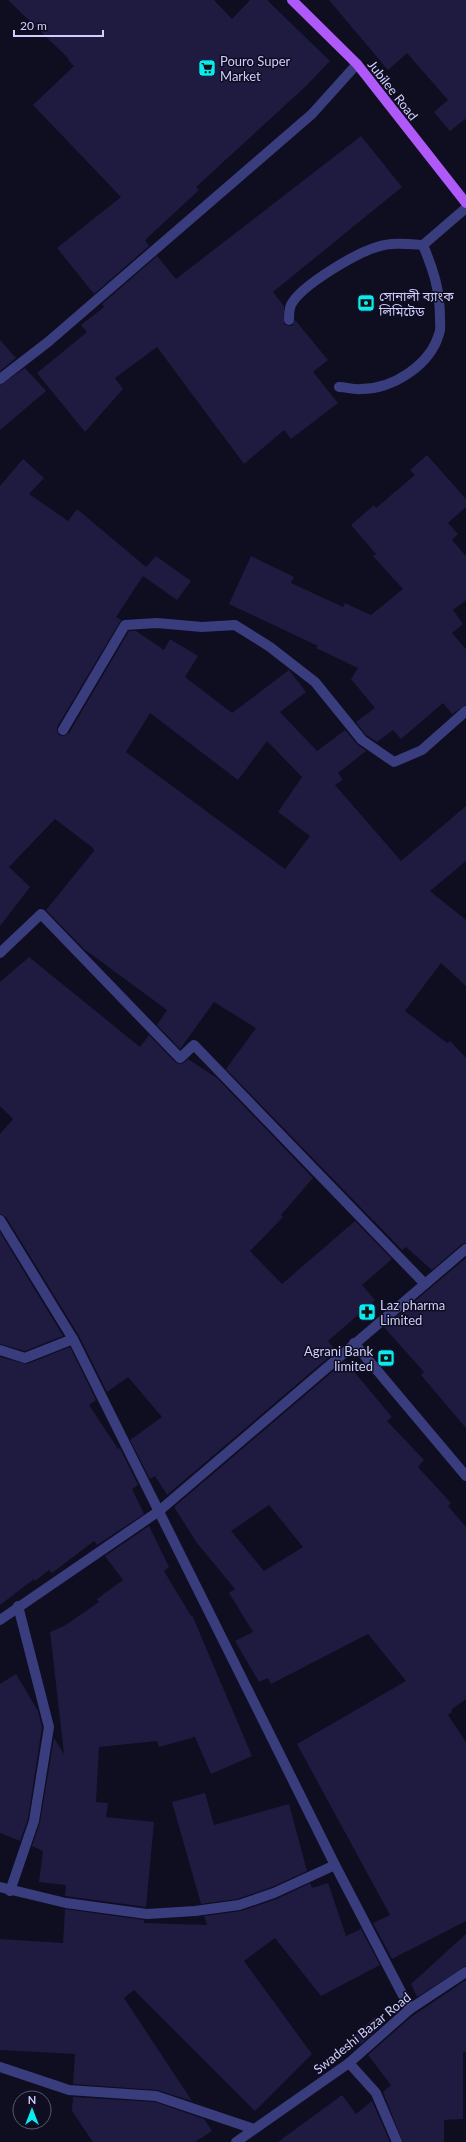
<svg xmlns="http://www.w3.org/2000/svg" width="466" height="2142" font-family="Lato,'Noto Sans Bengali',sans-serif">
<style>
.building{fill:#1f1a40;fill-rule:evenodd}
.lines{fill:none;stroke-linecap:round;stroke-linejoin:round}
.service{stroke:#3a3d7d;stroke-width:10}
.minor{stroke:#3a3d7d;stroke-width:10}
.tertiary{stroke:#3a3d7d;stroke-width:10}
.primary{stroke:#af59f9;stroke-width:10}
.labels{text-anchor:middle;stroke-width:3;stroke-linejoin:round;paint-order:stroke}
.poi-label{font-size:13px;fill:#cfcefd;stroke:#0f0d20;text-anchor:start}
.street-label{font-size:13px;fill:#cfcefd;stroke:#0f0d20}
</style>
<rect width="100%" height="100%" fill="#0f0d20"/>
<!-- building -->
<g class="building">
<path d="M8,0H214L232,19L250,0H267L330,61L305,87L196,187L199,190L145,240L149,246L94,294L57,248L121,197L33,105L74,66L68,60L69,59Z"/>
<path d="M329,0H466V121L465,119L450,131L434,112L448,100L407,53L388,70Z"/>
<path d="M361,136L402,187L273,292L284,306V324L289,326H292L295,320L328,360L313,372L338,403L291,439L284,430L244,464L157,347L115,378L123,389L85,432L37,373L87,332L81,325L104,307L102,304L157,256L176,279Z"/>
<path d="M0,340L16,358L0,371Z"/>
<path d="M25,368L46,391L0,430V385Z"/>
<path d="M427,455L466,499V507L448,523L458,534L452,540L466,556V600L453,610L463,624L452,633L466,649V705L452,714L443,703L401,739L393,730L377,742L366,735L356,722L375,708L351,679L358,668L316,648L318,646L229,604L251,556L294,577L291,583L343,607L345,603L371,615L403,589L373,556L376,554L351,525L374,505L376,508L415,475L410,470Z"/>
<path d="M23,459L44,478L29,494L68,521L77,509L146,567L156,556L191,581L177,600L143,576L116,617L121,620L57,727V730L59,735L63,736L69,733L129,631H136L164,650L170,639L198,656L185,677L232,713L289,670L306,692L280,712L317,751L345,730L357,744L366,751L338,773L343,780L335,785L401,861L466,806V861L430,891L466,920V986L441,963L405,1011L447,1043L450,1041L466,1058V1243L462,1244L432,1270L406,1247L402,1250L226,1069L256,1028L214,1002L180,1049L157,1025L167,1010L84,949L46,910L94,851L93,848L55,819L9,867L30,887L0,926V486ZM150,713L238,780L267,741L302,777L278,812L310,836L285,869L126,752Z"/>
<path d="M29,957L140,1047L149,1035L176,1063L182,1064L188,1059L217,1078L313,1178L281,1215L283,1217L250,1251L282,1284L355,1221L392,1259L362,1285L375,1300L328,1341L336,1351L167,1495L155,1476L150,1479L130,1440L162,1417L128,1377L107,1392L79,1336L6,1217L0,1214V1134L13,1119L0,1106V982Z"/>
<path d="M0,1232L63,1336L25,1351L0,1344Z"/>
<path d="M466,1258V1428L421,1375L424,1372L384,1327Z"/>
<path d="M70,1347L96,1400L89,1405L118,1449L120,1448L138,1485L132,1489L144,1514L97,1545L94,1541L52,1573L49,1570L35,1581L34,1579L0,1605V1357L27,1364Z"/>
<path d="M345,1361L392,1417L387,1421L424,1460L418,1467L451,1503L448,1506L466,1527V1699L451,1710L452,1712L448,1715L466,1742V1921L392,1959L373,1923L390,1915L297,1744L406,1681L368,1634L271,1684L268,1678L259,1682L235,1641L253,1632L229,1593L235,1589L197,1543L174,1507ZM269,1505L303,1547L264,1571L231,1531Z"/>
<path d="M149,1526L169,1567L164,1571L191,1616L192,1615L252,1756L211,1774L195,1737L159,1747L157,1741L99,1747L96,1802L108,1803L106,1817L154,1822L146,1907L65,1896L66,1885L39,1882L43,1851L32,1846L40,1822L54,1738L64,1754L50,1632L64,1626L99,1602L97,1599L123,1580L105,1556Z"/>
<path d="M16,1674L38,1711L42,1727L28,1819L20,1841L0,1833V1684Z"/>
<path d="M205,1793L214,1825L289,1804L307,1871L272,1887L237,1899L201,1904L172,1802Z"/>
<path d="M310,1883L312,1888L328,1883L346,1936L361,1929L380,1965L321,1996L275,1938L244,1961L312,2054L255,2111L134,1990L124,1998L192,2101L157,2090L73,2084L75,2054L0,2050V1939L63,1943L65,1909L144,1920V1923L207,1925L204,1916L241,1911L277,1899Z"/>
<path d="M466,1934V1966L417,1997L411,1984Z"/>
<path d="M466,1980V2052L463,2053V2119L444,2120V2142H403L383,2092L391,2085L368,2055L411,2017Z"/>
<path d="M375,2017L382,2025L360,2045L353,2037Z"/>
<path d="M342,2095L356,2114L372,2101L390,2142H278Z"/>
<path d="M73,2097L155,2102L204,2119L212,2131L195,2142H93L72,2111Z"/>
</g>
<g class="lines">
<!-- service -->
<g class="service">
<path d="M289,320C289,315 289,309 291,305C300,286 356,253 377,247C392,242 408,244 423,245L466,208"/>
<path d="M339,387C346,387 354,390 361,389C393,389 430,365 439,334C441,330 440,324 440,319C440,290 434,272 423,245"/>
</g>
<!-- minor -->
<g class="minor">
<path d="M0,379L48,342L312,114L357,64"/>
<path d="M63,730L125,625L157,623L202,627L235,625L270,647L315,682L362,740L394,762L422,750L466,711"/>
<path d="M0,953L41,914L180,1058L194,1045L425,1284"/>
<path d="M0,1350L25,1358L73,1339"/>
<path d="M0,1887L66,1903L147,1914L195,1911L239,1905L274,1893L335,1865"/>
<path d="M10,1891L34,1821L49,1727L18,1606"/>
<path d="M349,2063L376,2093L397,2142"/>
<path d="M0,2067L69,2090L156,2096L254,2129"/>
<path d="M236,2142L349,2063L410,2009"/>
</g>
<!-- tertiary -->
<g class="tertiary">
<path d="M0,1220L73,1339L335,1865L410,2009L466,1972"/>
<path d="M354,1343L466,1476"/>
<path d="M0,1620L159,1511L466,1249"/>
</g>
<!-- primary -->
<path class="primary" d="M292,0L357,64L466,203"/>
</g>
<!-- icons -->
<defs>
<symbol id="supermarket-square" viewBox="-11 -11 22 22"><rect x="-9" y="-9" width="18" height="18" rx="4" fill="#09ebee" stroke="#0f0d20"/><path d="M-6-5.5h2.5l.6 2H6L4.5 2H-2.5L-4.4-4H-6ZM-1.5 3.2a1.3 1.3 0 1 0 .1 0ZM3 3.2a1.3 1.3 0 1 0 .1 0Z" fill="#111"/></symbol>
<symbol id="bank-square" viewBox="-11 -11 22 22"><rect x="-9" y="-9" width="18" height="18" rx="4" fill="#09ebee" stroke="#0f0d20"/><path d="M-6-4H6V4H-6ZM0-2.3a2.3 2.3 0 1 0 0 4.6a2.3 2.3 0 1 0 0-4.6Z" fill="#111"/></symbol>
<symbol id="pharmacy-square" viewBox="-11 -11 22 22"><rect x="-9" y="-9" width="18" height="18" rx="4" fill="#09ebee" stroke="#0f0d20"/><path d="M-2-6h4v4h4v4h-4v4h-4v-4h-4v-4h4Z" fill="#111"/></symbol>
</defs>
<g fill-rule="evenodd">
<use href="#supermarket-square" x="197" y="58" width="20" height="20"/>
<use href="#bank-square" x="356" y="293" width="20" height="20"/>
<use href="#pharmacy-square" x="357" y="1302" width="20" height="20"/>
<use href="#bank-square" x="376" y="1348" width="20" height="20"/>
</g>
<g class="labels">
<!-- poi labels -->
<g class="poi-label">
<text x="220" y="66">Pouro Super<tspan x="220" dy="15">Market</tspan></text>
<text x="379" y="301">সোনালী ব্যাংক<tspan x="379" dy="15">লিমিটেড</tspan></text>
<text x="380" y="1310">Laz pharma<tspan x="380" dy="15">Limited</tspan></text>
<text x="373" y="1356" text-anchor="end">Agrani Bank<tspan x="373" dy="15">limited</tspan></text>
</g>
<!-- street labels -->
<g class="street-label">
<text transform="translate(393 90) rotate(52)" y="5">Jubilee Road</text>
<text transform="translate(362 2033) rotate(-39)" y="5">Swadeshi Bazar Road</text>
</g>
</g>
<!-- north arrow -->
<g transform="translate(32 2110)"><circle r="19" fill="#0f0d20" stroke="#5c5a78"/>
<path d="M0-3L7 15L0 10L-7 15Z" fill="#09ebee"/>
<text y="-6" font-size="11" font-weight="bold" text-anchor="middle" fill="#cfcefd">N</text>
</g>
<!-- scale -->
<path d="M14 30v6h89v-6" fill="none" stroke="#cfcefd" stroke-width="2"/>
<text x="20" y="30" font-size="12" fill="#cfcefd" stroke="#0f0d20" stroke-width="3" paint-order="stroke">20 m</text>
</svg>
